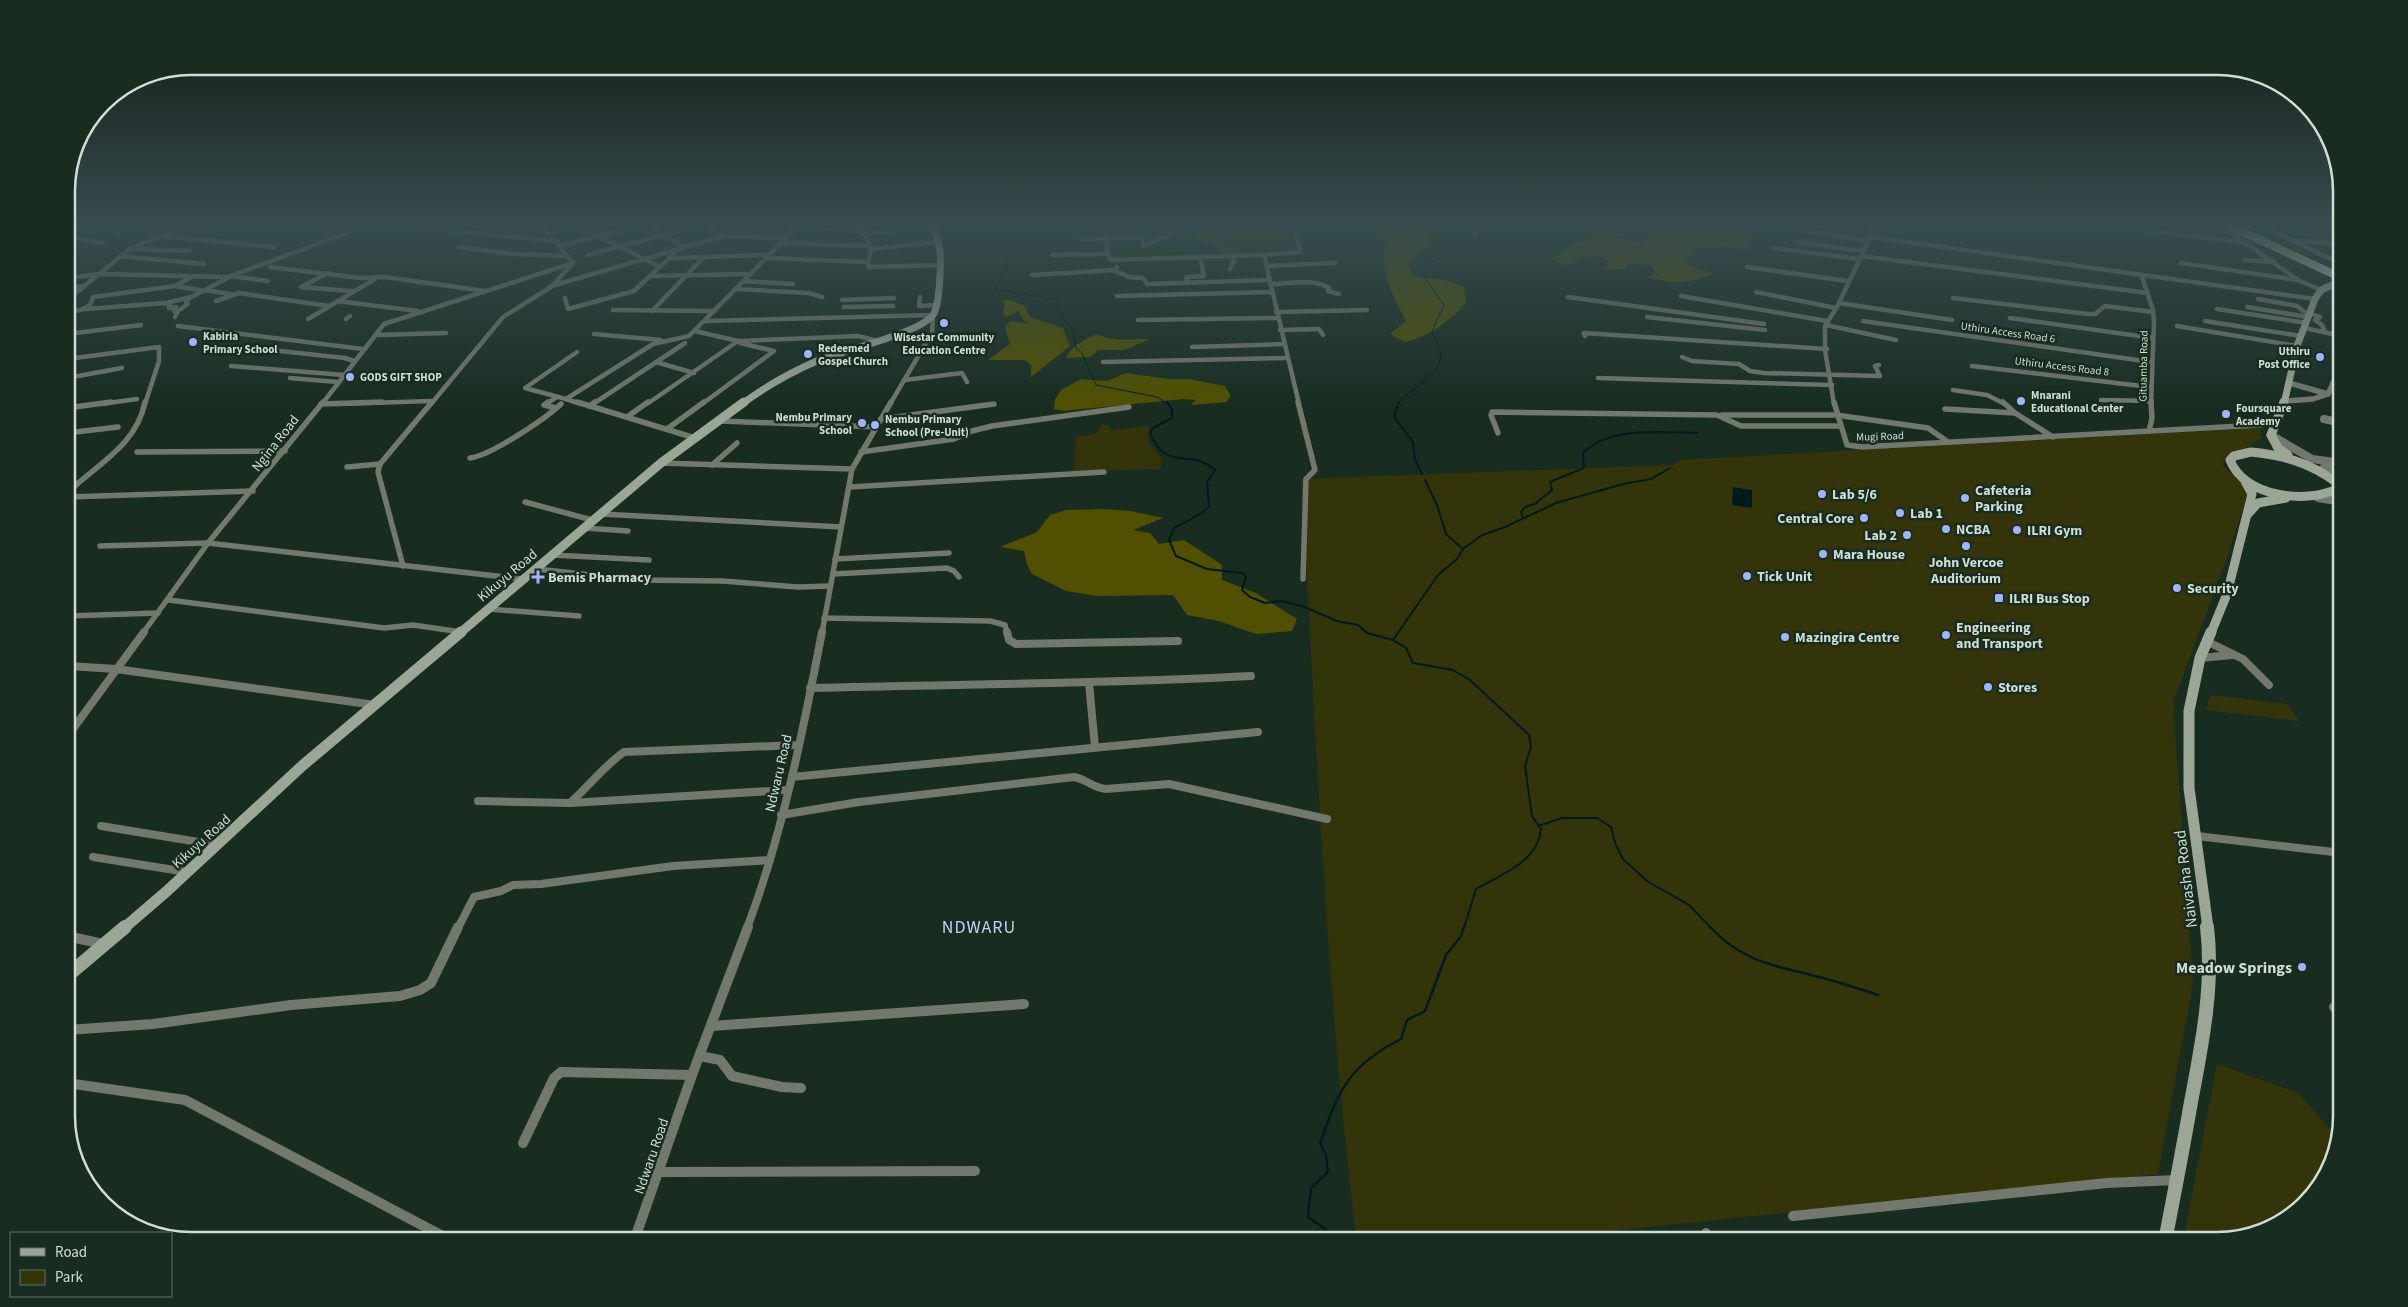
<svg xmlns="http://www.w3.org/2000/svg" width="2408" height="1307" font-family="'Source Sans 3',sans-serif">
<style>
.built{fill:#1a3726}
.green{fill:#34340a}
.forest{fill:#505000}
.water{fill:#001b1e}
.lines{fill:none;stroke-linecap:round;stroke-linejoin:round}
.stream-far2{stroke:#001b1e;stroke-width:1}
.stream-far1{stroke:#001b1e;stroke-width:2}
.stream{stroke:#001b1e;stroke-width:2.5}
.minor-far3{stroke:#72786e;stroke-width:4.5}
.minor-far2{stroke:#72786e;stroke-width:5.5}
.minor-far1{stroke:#72786e;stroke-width:8}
.minor{stroke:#72786e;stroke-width:10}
.tertiary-far1{stroke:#72786e;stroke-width:5.5}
.tertiary{stroke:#72786e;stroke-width:8}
.secondary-far3{stroke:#9ca696;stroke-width:7}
.secondary-far2{stroke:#9ca696;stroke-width:9}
.secondary-far1{stroke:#9ca696;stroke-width:11}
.secondary{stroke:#9ca696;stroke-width:14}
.trunk{stroke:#ccdac3;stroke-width:8}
.poi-dot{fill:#a0b3fd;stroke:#182d20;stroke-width:2}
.labels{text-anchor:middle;stroke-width:5;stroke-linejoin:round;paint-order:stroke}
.far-street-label{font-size:11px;fill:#d0ddd4;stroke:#182d20}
.far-poi-label{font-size:11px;font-weight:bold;fill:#d0ddd4;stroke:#182d20;text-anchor:start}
.street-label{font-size:14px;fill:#d0ddd4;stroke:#182d20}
.poi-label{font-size:14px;font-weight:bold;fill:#d0ddd4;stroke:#182d20;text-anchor:start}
.near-street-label{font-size:16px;fill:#d0ddd4;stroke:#182d20}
.near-poi-label{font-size:16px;font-weight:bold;fill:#d0ddd4;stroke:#182d20;text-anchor:end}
.near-neighbourhood-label{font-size:18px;letter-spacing:1px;fill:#c3cff9;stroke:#182d20}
.rim{fill:none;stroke:#d0ddd4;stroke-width:2.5}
</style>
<rect width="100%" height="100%" fill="#182d20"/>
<!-- built -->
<g class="built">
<path d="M1109,225H1289L1297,252L1118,259L1110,256Z"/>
<path d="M2264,225H2342V242L2313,241Z"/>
</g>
<!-- green -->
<g class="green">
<path d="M1233,225H1281L1284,243C1273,255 1247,254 1235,244Z"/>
<path d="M1101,424L1109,426L1111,430L1149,426L1148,442L1163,460L1160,469L1074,471L1076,436C1087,435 1100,436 1101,424Z"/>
<path d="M2260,428L2262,437L2250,446L2226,456L2222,465L2244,485L2247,495L2227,558L2173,702L2193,983L2158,1174L1514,1241H1357C1325,988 1317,733 1301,479L1673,465L1680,460Z"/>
<path d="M2211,695L2288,704L2299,721L2206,710Z"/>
<path d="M2217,1064L2298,1093L2337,1137L2329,1172L2286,1220L2218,1241H2183Z"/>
</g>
<!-- forest -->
<g class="forest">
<path d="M1200,225H1223L1224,244L1245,254L1223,253L1214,244L1197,240Z"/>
<path d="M1350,225H1426L1420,228L1439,236H1423L1430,244L1407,265L1414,277L1445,280L1464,286L1466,303C1448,322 1431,336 1405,342L1390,334L1406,321C1395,299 1375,265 1387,242L1373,235L1379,226L1352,227Z"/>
<path d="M1615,225H1691L1710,230L1715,225H1738L1746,228L1744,233L1752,242L1749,250L1724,247L1690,249L1697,252L1684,261L1689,265L1713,274C1682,285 1678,284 1646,277L1656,273L1652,265L1627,263L1626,269L1604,270L1609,263C1590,243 1579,268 1562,264C1558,263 1554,259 1552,257L1576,242L1603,236L1642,242L1650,234L1643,227L1621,228Z"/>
<path d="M1002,300H1010L1025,306L1030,317L1063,328L1070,346L1031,377V365L1024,360H988L1010,344L1005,327L1010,321L1030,324L1022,318L1019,311L1006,317L1003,313L1005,304Z"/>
<path d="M1097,334C1111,342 1133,339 1150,339L1124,350H1098L1090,357L1066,358C1072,345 1084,340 1097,334Z"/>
<path d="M1126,373L1169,379H1189L1225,386L1231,396L1226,402L1191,405L1196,400L1183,399L1063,411L1054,409L1055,399L1061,390L1081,379L1107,381Z"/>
<path d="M1104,509L1131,511L1163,518L1133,530L1150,533L1159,544L1184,540L1222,565V580L1256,593L1297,619L1292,631L1256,634L1219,621L1187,615L1173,595L1097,596L1066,591L1032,574L1027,564L1024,551L1000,547L1037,532L1050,515L1066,510Z"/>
</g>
<!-- water -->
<path class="water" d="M1733,487L1752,490V508L1732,505Z"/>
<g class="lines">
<!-- stream-far2 -->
<g class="stream-far2">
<path d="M972,225V227L991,229L1002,234L993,248L1009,259L1003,276L994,289L1060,300L1058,308L1065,321L1073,329L1076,348L1082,353L1096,385L1157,397L1168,404"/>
<path d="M1398,404C1411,385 1445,377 1440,350C1438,343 1434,337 1432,331L1444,305L1422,274L1427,264L1438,259L1418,243L1408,230L1411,225"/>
</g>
<!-- stream-far1 -->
<g class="stream-far1">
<path d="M1167,402L1172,410V418L1153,428L1150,433C1166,473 1190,447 1215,470L1207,482L1209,506L1202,513L1174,528L1169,540L1176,556L1207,569L1243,573L1246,577L1242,590L1250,597L1265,603L1281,601L1302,606L1337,621L1358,625L1367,633L1393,640L1406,648L1413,663L1453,670L1470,680L1529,735L1531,747L1525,766L1532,816L1541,829C1538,862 1502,874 1476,889L1464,928"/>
<path d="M1399,402L1394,417L1413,442L1415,460L1422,474"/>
<path d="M1523,518L1521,512L1525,507L1537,503C1540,497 1547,496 1552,490L1550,482L1584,468L1583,453C1610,426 1662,432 1697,433"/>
<path d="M1463,549L1482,535L1505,527L1556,503L1623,484L1651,479L1670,468"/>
<path d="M1393,640L1438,575L1457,559L1463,549L1446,534L1437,505L1425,480"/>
<path d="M1538,826L1562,818H1597L1611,827L1615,843L1623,859L1647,881L1689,905L1711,928"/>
</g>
<!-- stream -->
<g class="stream">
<path d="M1710,927C1747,965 1775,965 1823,978C1841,983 1860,989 1878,995"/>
<path d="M1336,1241L1324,1228L1308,1217L1311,1188L1328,1172L1326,1155L1320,1144C1338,1091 1348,1066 1401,1039L1407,1020L1425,1011L1446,955L1461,936L1464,927"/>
</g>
<!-- minor-far3 -->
<g class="minor-far3">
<path d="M87,225L120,232"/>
<path d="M297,225L349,231L369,225"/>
<path d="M390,225L557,241"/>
<path d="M497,225L545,228"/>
<path d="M650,225L683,247"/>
<path d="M704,225L724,236L784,238"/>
<path d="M861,225L862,234L865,235L871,247L868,267L940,265"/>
<path d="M1106,225L1107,254L1111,260L1264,255L1299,404"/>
<path d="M1771,225L1869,241"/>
<path d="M1847,225L1874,229"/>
<path d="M2099,225L2244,242"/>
<path d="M2220,225L2298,280L2321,290"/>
<path d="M2259,225L2342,264"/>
<path d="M578,226L660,267"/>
<path d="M798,227L861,231"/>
<path d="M550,233L582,225"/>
<path d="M864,234L934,226"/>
<path d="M160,236L274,247"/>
<path d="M1475,236L1480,225"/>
<path d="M67,237L103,243"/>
<path d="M1871,237L2315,299"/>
<path d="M1080,239L1143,237V246L1175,233"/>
<path d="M2297,241L2342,244"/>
<path d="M1796,242L1863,251"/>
<path d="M781,243L871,246"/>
<path d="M560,246L642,225"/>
<path d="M459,247L513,254L568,256"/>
<path d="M1773,248L1859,259"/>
<path d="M130,249L190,251"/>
<path d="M871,249L939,242"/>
<path d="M588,255L701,225"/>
<path d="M1052,255L1107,254"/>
<path d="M1264,255L1299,252L1300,248L1293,225"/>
<path d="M120,256L204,264"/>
<path d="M1861,256L2148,293"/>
<path d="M670,258L704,257"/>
<path d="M765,258L868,262"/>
<path d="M2245,260L2274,262"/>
<path d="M2181,263L2298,280"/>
<path d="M1267,266L1335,263"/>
<path d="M270,267L360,278L385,277L485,291"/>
<path d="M1747,267L1847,281"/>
<path d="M1230,269L1234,261L1233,256"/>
<path d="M1114,270L1129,277L1143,278L1147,284L1269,280"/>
<path d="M328,273L301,287L352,291"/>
<path d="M2141,274L2153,310L2154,322L2151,404"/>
<path d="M1032,275L1114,270L1117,267"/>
<path d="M651,276L750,274"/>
<path d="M67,278L101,274L228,277L352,231"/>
<path d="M743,281L793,284"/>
<path d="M1188,283L1186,277L1204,276L1200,257"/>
<path d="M1270,284C1288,284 1313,278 1329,288L1328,291L1339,294"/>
<path d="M175,286L200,290"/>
<path d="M551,286L724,236"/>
<path d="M736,289L809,293L822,297"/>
<path d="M67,290L81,286"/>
<path d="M1756,292L1836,308"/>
<path d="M230,294L205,290L231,276L268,281"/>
<path d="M1117,296L1272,292"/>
<path d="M1681,296L1827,321"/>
<path d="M920,297L919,306L936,305"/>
<path d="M1568,297L1764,324"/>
<path d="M565,298L568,309L634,291L679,249"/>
<path d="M1953,298L2088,314H2095L2105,306L2153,312"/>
<path d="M2258,299L2297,306L2303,311L2320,317L2315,320L2322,325L2325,332"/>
<path d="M67,300L130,249L186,225"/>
<path d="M842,300L894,298"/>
<path d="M216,301L239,293L329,306"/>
<path d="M337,301L418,311"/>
<path d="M166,303L191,297L205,290"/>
<path d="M1839,303L1952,320"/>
<path d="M844,307L893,306"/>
<path d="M2247,307L2308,317"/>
<path d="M86,309L165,303L170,305L169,308L176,307L174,311H178L175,317"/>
<path d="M2217,309L2307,323"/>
<path d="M613,310L715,311"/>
<path d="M178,311L188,304L186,302L190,298"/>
<path d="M652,311L704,257L767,255"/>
<path d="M67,312L81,310L90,305L93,297L175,286L191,277"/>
<path d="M1276,312L1367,310"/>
<path d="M1647,317L1765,330"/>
<path d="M2010,318L2153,338"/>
<path d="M308,319L375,279"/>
<path d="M346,319L350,316"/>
<path d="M1138,320L1277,318"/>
<path d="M705,321L933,315L932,333L890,404"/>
<path d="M1863,321L2151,362"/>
<path d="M2205,321L2301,336"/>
<path d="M1826,325L1896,340"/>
<path d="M178,326L363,349"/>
<path d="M2177,326L2297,346"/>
<path d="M2304,328L2342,336"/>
<path d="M1280,330L1319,329L1323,335"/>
<path d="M695,331L738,341L858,336L878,341"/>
<path d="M67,334L141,325"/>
<path d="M594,334L661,340"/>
<path d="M376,335L446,333"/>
<path d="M1585,336L1584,333L1827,349"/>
<path d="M243,347L345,358L354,361"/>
<path d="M1192,347L1284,344"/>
<path d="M1682,357L1692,361L1739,364L1750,371L1764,373L1880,376L1875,366L1879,365"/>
<path d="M67,359L159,347V361L145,404"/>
<path d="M656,362L694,373"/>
<path d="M1103,362L1287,358"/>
<path d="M231,366L344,375"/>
<path d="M1972,366L2150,387"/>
<path d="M67,378L122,368"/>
<path d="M290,378L338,382"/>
<path d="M1598,378L1832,385"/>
<path d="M904,380L962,373L967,382"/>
<path d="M2332,383L2342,386"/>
<path d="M1953,390L1987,395L2005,404"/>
<path d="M566,399L525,388L577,352"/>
<path d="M2101,400L2152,401"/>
<path d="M101,404L137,399"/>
<path d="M322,404L384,324L573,263"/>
<path d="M337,404L431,401"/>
<path d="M431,404L503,317L551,287L573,263L542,225"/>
<path d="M546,404L557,397"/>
<path d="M581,404L566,399L653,344L689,336L799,225"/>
<path d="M593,404L685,343"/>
<path d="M647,404L738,341"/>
<path d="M702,404L774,351L740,343"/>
<path d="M1834,404L1825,350V326L1837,307L1876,225"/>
</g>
<!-- minor-far2 -->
<g class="minor-far2">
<path d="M548,402L544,405L556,408"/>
<path d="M577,402L695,438"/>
<path d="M1298,402L1315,470L1306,479L1303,579"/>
<path d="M1834,402L1847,445L1862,447L2260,425L2275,422"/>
<path d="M2003,402L2015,413L2053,437"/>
<path d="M321,404L382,402"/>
<path d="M589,406L595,402"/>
<path d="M67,408L111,402"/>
<path d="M1945,409L2015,413"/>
<path d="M1722,415H1836L1928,428L1948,442"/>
<path d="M627,417L648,402"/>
<path d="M881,419L994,404"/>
<path d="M720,421L877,427"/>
<path d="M667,429L704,402"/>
<path d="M2149,431L2152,418L2151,402"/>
<path d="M67,433L118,427"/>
<path d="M1498,433L1491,415L1492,412L1717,415L1741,426H1839"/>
<path d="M137,452L285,451"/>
<path d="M861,452L954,439L972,431L992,426L1129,407"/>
<path d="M470,458C490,456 545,419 561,404"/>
<path d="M661,463L852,469"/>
<path d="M712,465L737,443"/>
<path d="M347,467L380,464"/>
<path d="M850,487L1104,472"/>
<path d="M67,493C96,465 137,445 145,402"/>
<path d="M67,497L253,491"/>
<path d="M525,502L592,520"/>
<path d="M601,514L841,527"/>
<path d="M584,528L628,531"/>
<path d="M100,546L208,543L522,579"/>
<path d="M552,555L649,560"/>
<path d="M835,559L949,553"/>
<path d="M403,566L378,472L380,464L432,402"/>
<path d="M536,569L638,580L722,581L798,587L830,586"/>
<path d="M833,574L947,568L954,571L959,577"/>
<path d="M169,600L384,628L413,625L461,632"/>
<path d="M488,609L579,616"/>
<path d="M67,616L158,613"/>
<path d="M824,618L990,621L1005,625L1007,633"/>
<path d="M143,633L208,543L323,402"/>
<path d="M822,633L852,469L891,402"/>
</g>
<!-- minor-far1 -->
<g class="minor-far1">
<path d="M458,632H461"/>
<path d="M1007,632L1009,640L1016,644L1178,641"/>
<path d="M2206,641L2243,659L2269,685"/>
<path d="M2200,658L2232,655"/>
<path d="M69,666L116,669L375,705"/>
<path d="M1089,683L1095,747"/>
<path d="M810,688C957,684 1104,684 1251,676"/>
<path d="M67,737L144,632"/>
<path d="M792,777L1258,732"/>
<path d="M478,801L570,803L787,790"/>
<path d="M570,803C588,787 605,765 624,752L798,745"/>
<path d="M781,815L859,802L1074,777C1086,779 1093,788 1106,789L1169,784L1327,819"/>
<path d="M101,826L217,845"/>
<path d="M2197,836L2342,853"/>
<path d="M93,857L187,872"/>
<path d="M458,928L474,897L501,891L513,885L541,884L673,866L770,860"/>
<path d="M747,928C783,833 803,731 822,632"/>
</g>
<!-- minor -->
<g class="minor">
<path d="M67,936L103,944"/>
<path d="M2334,1007L2342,1006"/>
<path d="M712,1026L1024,1004"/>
<path d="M67,1030L153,1024L291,1005L400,996L420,990L431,983L458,927"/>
<path d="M700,1056L720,1060L732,1076L782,1087L801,1088"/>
<path d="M67,1083L185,1100L452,1241"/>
<path d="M523,1143L554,1078L561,1072L692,1075"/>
<path d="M659,1172L975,1171"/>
<path d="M1793,1216L2107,1183L2176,1180"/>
<path d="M1706,1233L1707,1241"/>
<path d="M634,1241L692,1075L748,927"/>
</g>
<!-- tertiary-far1 -->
<g class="tertiary-far1">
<path d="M2289,383L2328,394"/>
<path d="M2285,401L2313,399L2328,394L2342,365"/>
</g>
<!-- tertiary -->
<g class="tertiary">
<path d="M2324,419L2342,423"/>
<path d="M2271,435L2312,459L2342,463"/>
<path d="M2324,467L2342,471"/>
<path d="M2318,498L2342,502"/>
</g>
<!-- secondary-far3 -->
<g class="secondary-far3">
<path d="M67,230L80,225"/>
<path d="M742,404C766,386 791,372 819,360C842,351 920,333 933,315C940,305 941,264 940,251C939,242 935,233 933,225"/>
<path d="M2284,404L2297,346L2315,299L2321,290L2339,282"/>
</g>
<!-- secondary-far2 -->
<g class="secondary-far2">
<path d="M2271,435L2284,402"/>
<path d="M2271,435L2278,448L2288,455"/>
<path d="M2251,452C2283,455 2310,463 2336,482L2337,489C2305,504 2244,497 2230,460L2234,456Z"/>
<path d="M2248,514L2258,503L2286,498"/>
<path d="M460,633L661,463L744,402"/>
<path d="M2211,633L2227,594L2252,494L2245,481"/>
</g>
<!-- secondary-far1 -->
<g class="secondary-far1">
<path d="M124,928L167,891L302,766L461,632"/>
<path d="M2208,928L2189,788V711L2200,658L2211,632"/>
</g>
<!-- secondary -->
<g class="secondary">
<path d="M67,976L125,927"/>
<path d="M2165,1241C2174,1195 2183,1148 2191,1102C2202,1044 2214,985 2207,927"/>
</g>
<!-- trunk -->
<path class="trunk" d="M2228,225L2342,278"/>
</g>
<!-- sky -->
<linearGradient id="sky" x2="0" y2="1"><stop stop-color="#0d1912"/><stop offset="0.55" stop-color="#374c4e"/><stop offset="1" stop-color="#374c4e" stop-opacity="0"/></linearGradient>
<rect width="2408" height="408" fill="url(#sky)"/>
<!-- markers -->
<g class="poi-dot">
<circle cx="944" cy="323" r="5"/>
<circle cx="193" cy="342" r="5"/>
<circle cx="808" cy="354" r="5"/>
<circle cx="2320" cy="357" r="5"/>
<circle cx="350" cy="377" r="5"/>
<circle cx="2021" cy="401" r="5"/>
<circle cx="2226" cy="414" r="5"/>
<circle cx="862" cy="423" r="5"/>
<circle cx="875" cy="425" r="5"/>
<circle cx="1822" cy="494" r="5"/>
<circle cx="1965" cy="498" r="5"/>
<circle cx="1900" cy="513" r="5"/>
<circle cx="1864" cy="518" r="5"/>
<circle cx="1946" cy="529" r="5"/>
<circle cx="2017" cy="530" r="5"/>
<circle cx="1907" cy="535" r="5"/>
<circle cx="1966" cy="546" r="5"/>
<circle cx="1823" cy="554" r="5"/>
<circle cx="1747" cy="576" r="5"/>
<path d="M535.5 569.5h5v5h5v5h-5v5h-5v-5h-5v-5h5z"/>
<circle cx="2177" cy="588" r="5"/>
<rect x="1994" y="593" width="10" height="10" rx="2.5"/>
<circle cx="1946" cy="635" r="5"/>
<circle cx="1785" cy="637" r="5"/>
<circle cx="1988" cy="687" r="5"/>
<circle cx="2302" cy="967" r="5"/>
</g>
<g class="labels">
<!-- far-street labels -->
<g class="far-street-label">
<text transform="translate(2008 332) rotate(8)" y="4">Uthiru Access Road 6</text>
<text transform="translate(2062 366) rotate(7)" y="4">Uthiru Access Road 8</text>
<text transform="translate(2143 366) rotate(-89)" y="4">Gituamba Road</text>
<text transform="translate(1880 436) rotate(-2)" y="4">Mugi Road</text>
</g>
<!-- far-poi labels -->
<g class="far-poi-label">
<text x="203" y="340">Kabiria<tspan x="203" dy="13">Primary School</tspan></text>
<text x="944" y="341" text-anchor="middle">Wisestar Community<tspan x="944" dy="13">Education Centre</tspan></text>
<text x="818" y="352">Redeemed<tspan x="818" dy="13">Gospel Church</tspan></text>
<text x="2310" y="355" text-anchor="end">Uthiru<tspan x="2310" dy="13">Post Office</tspan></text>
<text x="360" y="381">GODS GIFT SHOP</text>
<text x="2031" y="399">Mnarani<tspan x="2031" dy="13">Educational Center</tspan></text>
<text x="2236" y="412">Foursquare<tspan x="2236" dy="13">Academy</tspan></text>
<text x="852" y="421" text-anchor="end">Nembu Primary<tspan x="852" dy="13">School</tspan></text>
<text x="885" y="423">Nembu Primary<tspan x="885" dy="13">School (Pre-Unit)</tspan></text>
</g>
<!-- street labels -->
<g class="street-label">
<text transform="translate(275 443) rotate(-52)" y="5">Ngina Road</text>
<text transform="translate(507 575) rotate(-40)" y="5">Kikuyu Road</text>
<text transform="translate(778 773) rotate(-77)" y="5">Ndwaru Road</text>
<text transform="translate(201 841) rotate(-42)" y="5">Kikuyu Road</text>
<text transform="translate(651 1156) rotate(-71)" y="5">Ndwaru Road</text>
</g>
<!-- poi labels -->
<g class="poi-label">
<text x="1975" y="495">Cafeteria<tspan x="1975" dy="16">Parking</tspan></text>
<text x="1832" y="499">Lab 5/6</text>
<text x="1910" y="518">Lab 1</text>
<text x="1854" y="523" text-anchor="end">Central Core</text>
<text x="1956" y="534">NCBA</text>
<text x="2027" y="535">ILRI Gym</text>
<text x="1897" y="540" text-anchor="end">Lab 2</text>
<text x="1833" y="559">Mara House</text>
<text x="1966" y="567" text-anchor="middle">John Vercoe<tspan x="1966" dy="16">Auditorium</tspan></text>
<text x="1757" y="581">Tick Unit</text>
<text x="548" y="582">Bemis Pharmacy</text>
<text x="2187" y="593">Security</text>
<text x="2009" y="603">ILRI Bus Stop</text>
<text x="1956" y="632">Engineering<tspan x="1956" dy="16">and Transport</tspan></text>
<text x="1795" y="642">Mazingira Centre</text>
<text x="1998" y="692">Stores</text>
</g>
<!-- near-street labels -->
<g class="near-street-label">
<text transform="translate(2185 879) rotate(-97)" y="6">Naivasha Road</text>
</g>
<!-- near-poi labels -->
<g class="near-poi-label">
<text x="2292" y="973">Meadow Springs</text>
</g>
<!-- near-neighbourhood labels -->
<g class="near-neighbourhood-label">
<text x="979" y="933">NDWARU</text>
</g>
</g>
<!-- crop -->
<path d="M0 0H2408V1307H0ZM191 75H2217A116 116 0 0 1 2333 191V1116A116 116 0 0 1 2217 1232H191A116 116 0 0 1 75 1116V191A116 116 0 0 1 191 75Z" fill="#182d20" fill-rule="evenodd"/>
<path class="rim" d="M191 75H2217A116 116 0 0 1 2333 191V1116A116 116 0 0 1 2217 1232H191A116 116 0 0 1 75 1116V191A116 116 0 0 1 191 75Z"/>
<!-- legend -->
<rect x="10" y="1232" width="162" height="65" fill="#182d20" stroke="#627368"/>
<rect x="20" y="1248" width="25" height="8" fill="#9ca696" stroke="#627368"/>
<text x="55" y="1257" font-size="15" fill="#d0ddd4">Road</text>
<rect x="20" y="1270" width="25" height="15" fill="#34340a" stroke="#627368"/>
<text x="55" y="1282" font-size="15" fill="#d0ddd4">Park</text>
</svg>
